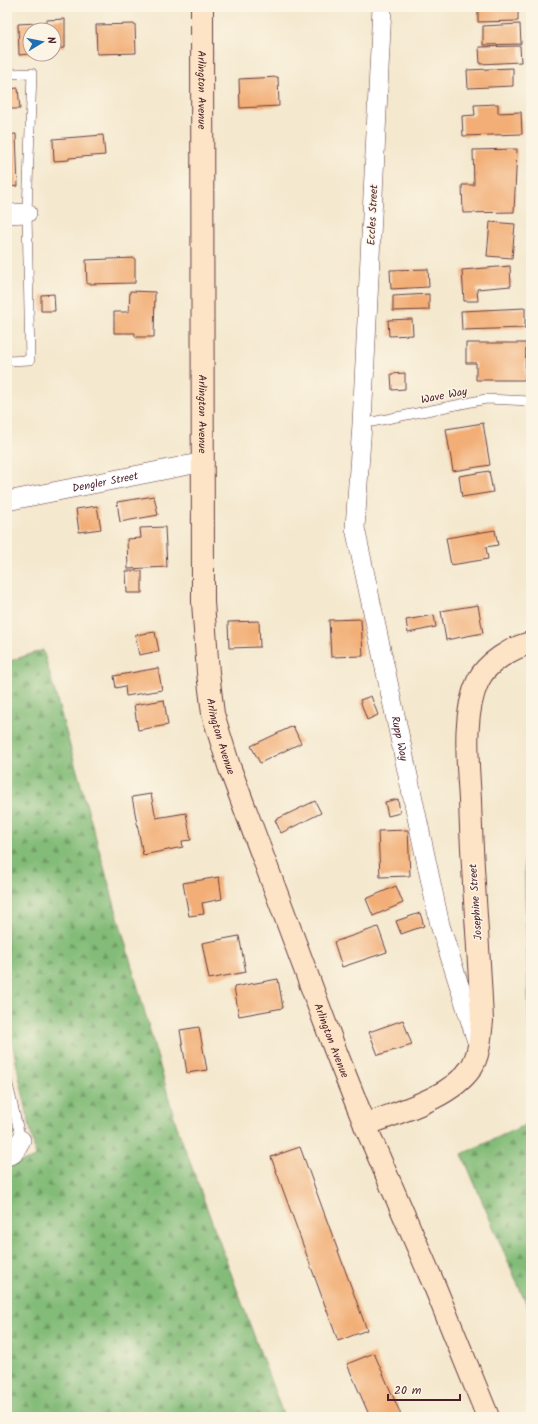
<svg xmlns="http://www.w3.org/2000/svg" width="538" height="1424" font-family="Kalam,sans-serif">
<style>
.forest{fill:url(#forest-firs);stroke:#666e52}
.building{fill:#f2ae76}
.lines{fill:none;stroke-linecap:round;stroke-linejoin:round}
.lane-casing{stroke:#643d43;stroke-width:10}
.street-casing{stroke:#643d43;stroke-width:20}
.secondary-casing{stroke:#643d43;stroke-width:24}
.lane{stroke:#fff;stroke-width:9}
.street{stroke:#fff;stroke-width:19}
.secondary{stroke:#fee4c6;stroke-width:22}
.labels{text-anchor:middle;stroke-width:3;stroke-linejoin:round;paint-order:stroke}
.street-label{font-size:11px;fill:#4a1f2b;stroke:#fcf5e5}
</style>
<defs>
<pattern id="forest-firs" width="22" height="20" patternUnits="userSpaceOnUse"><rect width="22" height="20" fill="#83bc78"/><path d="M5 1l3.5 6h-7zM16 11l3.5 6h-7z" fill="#6d9863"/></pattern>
</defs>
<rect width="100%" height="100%" fill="#fcf5e5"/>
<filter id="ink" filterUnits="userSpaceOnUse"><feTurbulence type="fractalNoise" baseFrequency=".025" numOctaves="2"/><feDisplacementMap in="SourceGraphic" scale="8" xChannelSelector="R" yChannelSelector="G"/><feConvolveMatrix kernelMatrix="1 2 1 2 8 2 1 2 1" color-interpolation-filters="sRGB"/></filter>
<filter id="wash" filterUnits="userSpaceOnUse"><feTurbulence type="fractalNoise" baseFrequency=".012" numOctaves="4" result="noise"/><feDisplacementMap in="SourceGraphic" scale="16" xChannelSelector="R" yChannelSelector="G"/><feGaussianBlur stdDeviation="0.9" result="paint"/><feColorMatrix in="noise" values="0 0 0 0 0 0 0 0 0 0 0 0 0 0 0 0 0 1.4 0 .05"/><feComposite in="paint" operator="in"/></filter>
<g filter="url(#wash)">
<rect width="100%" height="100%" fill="#f4e8ce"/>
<!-- forest -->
<g class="forest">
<path d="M43,650L177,1127L284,1417H7V1167L36,1157L7,1018V662Z"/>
<path d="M524,859L531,871V1086Z"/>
<path d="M531,1122V1315L462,1154Z"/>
</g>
<g id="blocks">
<!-- building -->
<g class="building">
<path d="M478,7H518V21L478,22Z"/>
<path d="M65,19V48H54V30H46V20Z"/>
<path d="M37,23V30H30V54L19,55L18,24Z"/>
<path d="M135,24L136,53L97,54L96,25Z"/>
<path d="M520,24L521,44L483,45V26Z"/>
<path d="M520,46L521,62L480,64L479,47Z"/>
<path d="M513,68V86L468,88L467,70Z"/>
<path d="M278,77L279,106L240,108L239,79Z"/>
<path d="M18,88L20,109H7V89Z"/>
<path d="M498,104V113L521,112L522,134L463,136L462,116L475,115L474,105Z"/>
<path d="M16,134L18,186L7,187V135Z"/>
<path d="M103,135L105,155L69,158V160L54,161L53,139Z"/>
<path d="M517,149L514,212L463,213L462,185H474L473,150Z"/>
<path d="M490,222L515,224L512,258L487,256Z"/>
<path d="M135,258V283L87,284L86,260Z"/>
<path d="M510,266L511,286L477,289L478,301H464L462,270Z"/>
<path d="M428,269L429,287L391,289L390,270Z"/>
<rect x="7" y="283" width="2" height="23"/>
<path d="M130,291L155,292L154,337H135V333H114V312H129Z"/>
<path d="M54,294L55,311H41V295Z"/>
<path d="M429,294V310L393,311V296Z"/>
<path d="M525,308V328L462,330L461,311Z"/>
<path d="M412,319L413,335L389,336L388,320Z"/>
<path d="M466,343H526L525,380H476V363H466Z"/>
<path d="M405,373V389L392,390L391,374Z"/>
<path d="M483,423L490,465L453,471L446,429Z"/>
<path d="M489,471L493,492L462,497L459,476Z"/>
<path d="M154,496L158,515L120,522L117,502Z"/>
<path d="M97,506L101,529L79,532L76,509Z"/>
<path d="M165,527L167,567L128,569L127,539L141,538L140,528Z"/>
<path d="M495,530L498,545L486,547L488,559L451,565L446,538Z"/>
<path d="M126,571H142V593H127Z"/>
<path d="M478,605L483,633L446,640L441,611Z"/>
<path d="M434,615L436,627L408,633L406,620Z"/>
<path d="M361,619L363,656L331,657L329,620Z"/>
<path d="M259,621L260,647L229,648L228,622Z"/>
<path d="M155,632L159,651L139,655L135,635Z"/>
<path d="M158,668L162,690L126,696L125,686L116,688L114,676Z"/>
<path d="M371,696L378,715L367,720L360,700Z"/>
<path d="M164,700L168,725L138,730L134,705Z"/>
<path d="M293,726L301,743L260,763L251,746Z"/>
<path d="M151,794L156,818L186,813L191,840L182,841L183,847L143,855L132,797Z"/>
<path d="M398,799L400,813L388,816L385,802Z"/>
<path d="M315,801L321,813L281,833L275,820Z"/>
<path d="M408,830L410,876L380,877L378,831Z"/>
<path d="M219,877L222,899L202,903L204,914L189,916L183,883Z"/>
<path d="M396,886L403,903L373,916L366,899Z"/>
<path d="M420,913L424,926L401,934L396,921Z"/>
<path d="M378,927L387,952L342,967L334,942Z"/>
<path d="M239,936L246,972L209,979L202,943Z"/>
<path d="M278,979L283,1008L239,1016L234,987Z"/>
<path d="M403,1020L412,1045L378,1055L369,1032Z"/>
<path d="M199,1027L207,1070L187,1073L180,1030Z"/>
<path d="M300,1147L367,1330L338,1341L271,1157Z"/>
<path d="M374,1353L402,1417H370L347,1364Z"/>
</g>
</g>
</g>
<g filter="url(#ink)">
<use href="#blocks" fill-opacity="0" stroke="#643d43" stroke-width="1"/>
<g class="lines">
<defs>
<g id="lane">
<path d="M7,74L32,73L27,213L30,360L7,361"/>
<path d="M362,424L486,399L531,401"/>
<path d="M7,1080L21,1140"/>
</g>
<g id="street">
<path id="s1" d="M382,7L362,424L355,528L440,925L479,1048"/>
<path d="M7,214L27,213"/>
<path id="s2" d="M7,501L204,462"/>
<path d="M7,1156L13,1154L21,1140"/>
</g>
<g id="secondary">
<path id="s3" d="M202,7L203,602L208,673L213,714L229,766L334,1047L365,1125L435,1287L488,1417"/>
<path d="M365,1125C398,1112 451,1098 471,1068C480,1054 480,1036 482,1021C479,947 472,874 470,800C468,762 462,716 478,681C486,663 513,647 531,643"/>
</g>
</defs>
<!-- lane casing -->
<use href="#lane" class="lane-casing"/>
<!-- street casing -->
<use href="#street" class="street-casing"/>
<!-- secondary casing -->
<use href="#secondary" class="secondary-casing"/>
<!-- lane -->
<use href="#lane" class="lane"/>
<!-- street -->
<use href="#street" class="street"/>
<!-- secondary -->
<use href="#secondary" class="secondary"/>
</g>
</g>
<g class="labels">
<!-- street labels -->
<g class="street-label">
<text dy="4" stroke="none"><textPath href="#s3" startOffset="83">Arlington Avenue</textPath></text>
<text transform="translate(372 215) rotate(-87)" y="4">Eccles Street</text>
<text transform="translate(444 395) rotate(-11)" y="4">Wave Way</text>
<text dy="4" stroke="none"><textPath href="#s3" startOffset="407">Arlington Avenue</textPath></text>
<text dy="4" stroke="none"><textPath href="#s2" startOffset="100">Dengler Street</textPath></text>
<text dy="4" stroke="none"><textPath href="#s3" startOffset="731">Arlington Avenue</textPath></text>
<text dy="4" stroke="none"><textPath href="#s1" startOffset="737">Rupp Way</textPath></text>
<text transform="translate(475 902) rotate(-94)" y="4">Josephine Street</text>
<text dy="4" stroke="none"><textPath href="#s3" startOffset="1055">Arlington Avenue</textPath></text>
</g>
</g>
<!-- margin -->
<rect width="538" height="1424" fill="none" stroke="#fcf5e5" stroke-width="24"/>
<!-- north arrow -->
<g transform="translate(42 42) rotate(80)"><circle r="19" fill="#fcf5e5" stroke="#b59f9b"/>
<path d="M0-3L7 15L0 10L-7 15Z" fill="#1f6fb2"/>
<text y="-6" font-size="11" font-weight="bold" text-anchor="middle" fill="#4a1f2b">N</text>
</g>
<!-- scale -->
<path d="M388 1394v6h72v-6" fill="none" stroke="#4a1f2b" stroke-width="2"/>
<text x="394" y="1394" font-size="12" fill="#4a1f2b" stroke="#fcf5e5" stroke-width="3" paint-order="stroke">20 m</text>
</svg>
